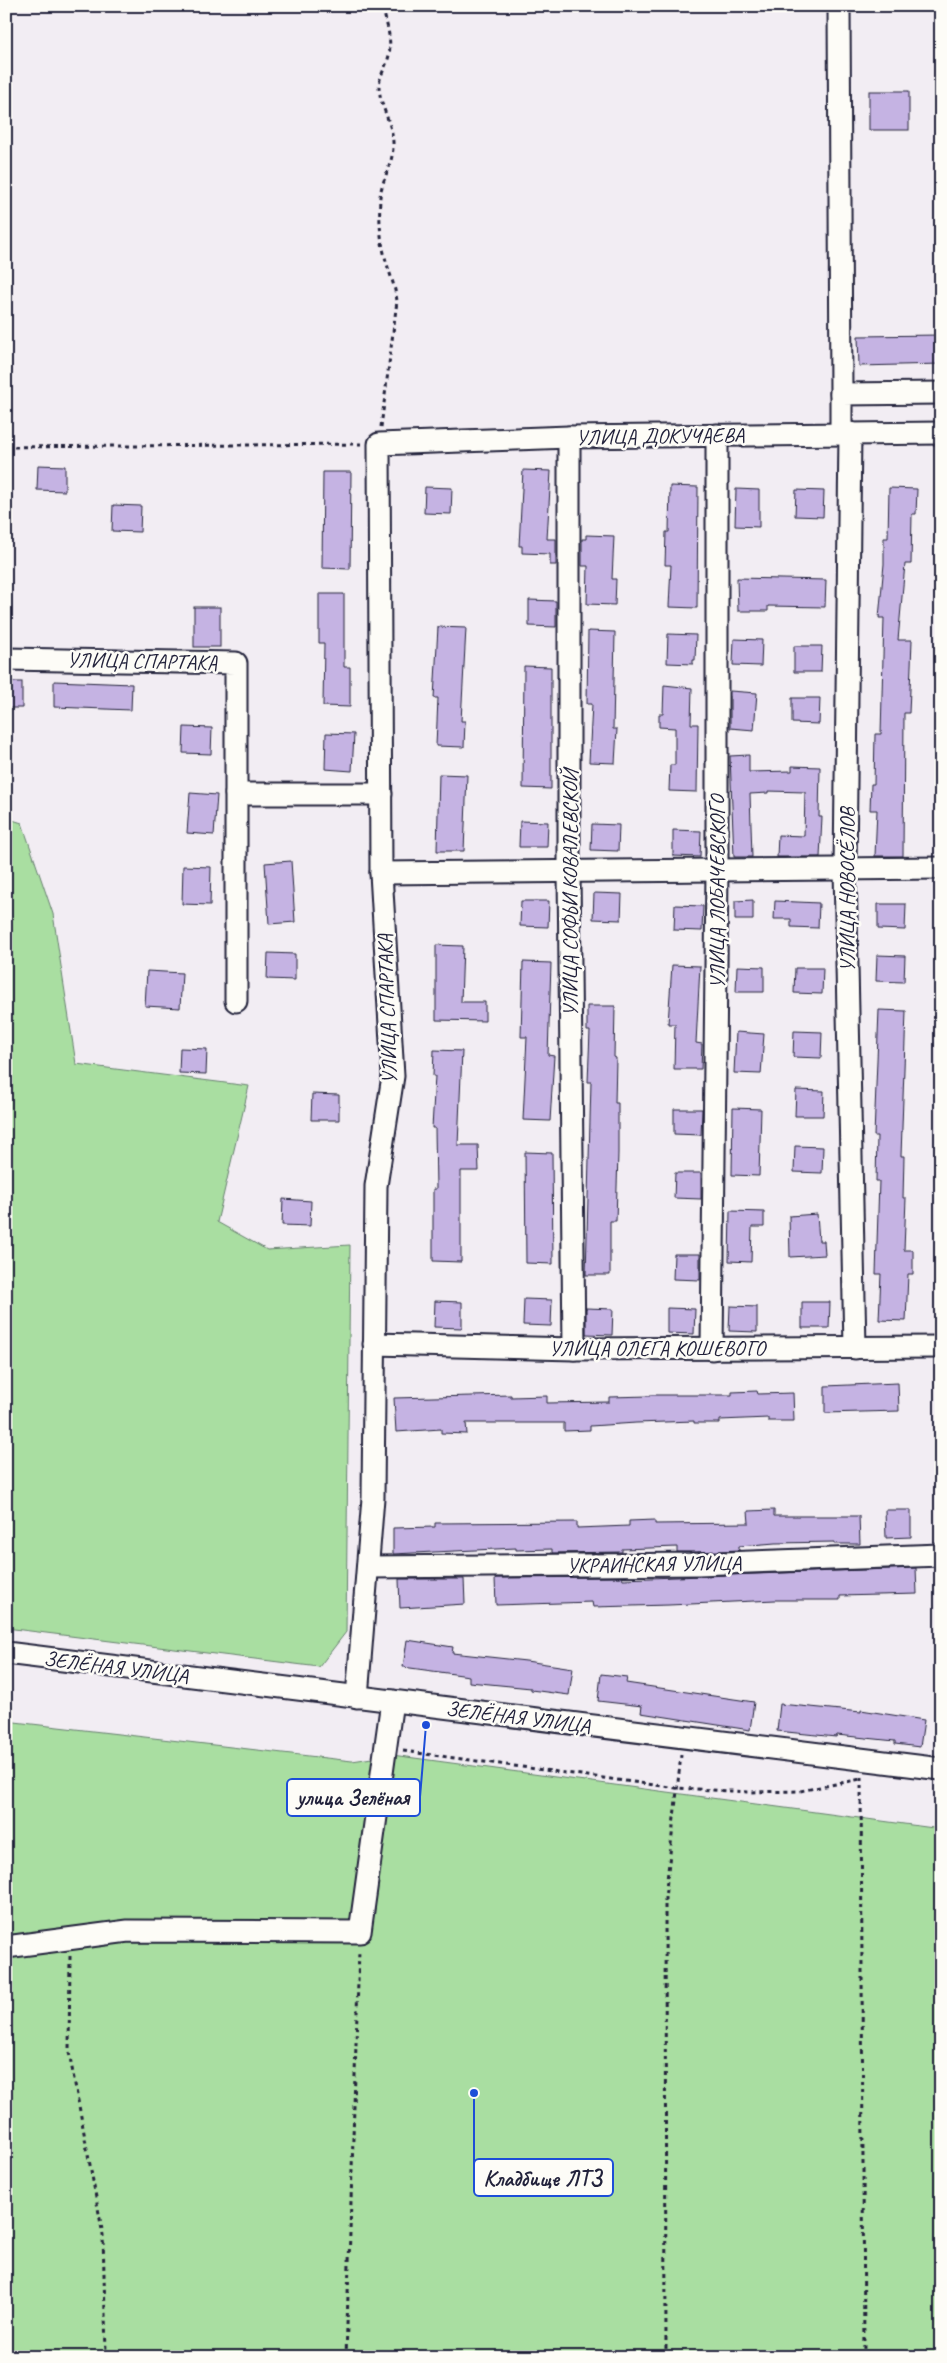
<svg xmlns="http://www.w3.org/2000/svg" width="947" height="2363" font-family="Caveat,sans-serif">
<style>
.green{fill:#a9dea1;stroke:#66806e}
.building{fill:#c5b3e3;stroke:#22223b}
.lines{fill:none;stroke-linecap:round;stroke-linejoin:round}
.minor-casing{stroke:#22223b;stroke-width:25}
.path{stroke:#22223b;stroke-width:3;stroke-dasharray:4 4;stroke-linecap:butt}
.minor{stroke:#fdfcf7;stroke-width:21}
.labels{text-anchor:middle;stroke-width:5;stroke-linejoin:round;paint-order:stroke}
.street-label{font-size:21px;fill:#22223b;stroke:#fdfcf7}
.leader{fill:none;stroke:#1d4ed8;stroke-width:2}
.callout-dot{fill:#1d4ed8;stroke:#fdfcf7;stroke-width:2}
.callout{fill:#fdfcf7;stroke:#1d4ed8;stroke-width:2}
.callout-label{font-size:22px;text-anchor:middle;font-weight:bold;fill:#22223b}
</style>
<rect width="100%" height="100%" fill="#f2edf3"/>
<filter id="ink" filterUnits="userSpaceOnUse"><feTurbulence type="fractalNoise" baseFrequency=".02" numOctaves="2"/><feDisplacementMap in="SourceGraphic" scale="10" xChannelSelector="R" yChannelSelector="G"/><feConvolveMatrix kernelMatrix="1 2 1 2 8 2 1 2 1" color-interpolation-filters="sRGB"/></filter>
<g filter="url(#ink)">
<!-- green -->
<g class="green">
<path d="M6,818L22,823L53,914L76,1064L249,1086L217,1222L267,1250L350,1245L346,1632L319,1667L6,1628Z"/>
<path d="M6,1721L352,1761L392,1755L941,1829V2357H6Z"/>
</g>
<!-- building -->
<g class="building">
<rect x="869" y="91" width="40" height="39"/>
<path d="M941,335V364L859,366L858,336Z"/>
<path d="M38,465L65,466V491L37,490Z"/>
<path d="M523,470L551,471L547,539H556V565H550V554L522,553V546H519Z"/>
<path d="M323,472H351L350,569L322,568Z"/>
<path d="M670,486L698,487L697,608L669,607L671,565H665L666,532H669Z"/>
<path d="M425,487L452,488L451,514L424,513Z"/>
<path d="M889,488L917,489L916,514H912L911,564H905L898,640H912L911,666L909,713H904L903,856H875L877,810H870L871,784H874L875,734H881L884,618H879L884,564V538H888Z"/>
<path d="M736,489L759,490V527L735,526Z"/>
<path d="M796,490L824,491L823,517L795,516Z"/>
<path d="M113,505L141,506L140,532L112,531Z"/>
<path d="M586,535L614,536L612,579H616L615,605L587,604L588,566H582V539H586Z"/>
<path d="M737,578L826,580L825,607L768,606V611H738Z"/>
<path d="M319,594H344V667H350V707L323,706L324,643H319Z"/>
<path d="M529,600L556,601V627L529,626Z"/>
<rect x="194" y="607" width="26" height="40"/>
<path d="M438,627L466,628L461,721H465L464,747L436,746L438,698H434Z"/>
<path d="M588,631L615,632L613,729H617L615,763L589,762L592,704H587Z"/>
<path d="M668,634L696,635L695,660H693V664L667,663Z"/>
<path d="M734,639L762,640L761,666L733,665Z"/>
<path d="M794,646H822L821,672H794Z"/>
<path d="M524,666L551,667V789L523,788Z"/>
<path d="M54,681L132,684L131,710L54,707Z"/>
<rect x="6" y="682" width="16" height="26"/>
<path d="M664,685L692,688L691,724H698L697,792L669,791L670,765H675V728L659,727V714H663Z"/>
<path d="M730,691L757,693L754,730L730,728Z"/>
<path d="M792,698H820L819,724L792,723Z"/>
<path d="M184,727L212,728L211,754L183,753Z"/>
<path d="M326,733L354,734L352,771L325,769Z"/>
<path d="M749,755V772L792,771V766L820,767L819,817H822L820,857H777L778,835L804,836L805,792L768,791V793L750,794L752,857H734L730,756Z"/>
<path d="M439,774L467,775L464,851H437Z"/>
<path d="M190,793L217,795L214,835L187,833Z"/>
<path d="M520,821L548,822L547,847H519Z"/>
<path d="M592,824L619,825L618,851L591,850Z"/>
<path d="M673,830L701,831L700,857L673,856Z"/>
<path d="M291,861L295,922L269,924L265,863Z"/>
<path d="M183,866L211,867L210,905L182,904Z"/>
<path d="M594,893L622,894L621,920L593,919Z"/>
<path d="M753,900V920H735V901Z"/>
<path d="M521,901H549L548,927L520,926Z"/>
<path d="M775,901L819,903L818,928L791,927V919H774Z"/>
<path d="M878,904H906L905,930L878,929Z"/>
<path d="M675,905L703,906L702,931L674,930Z"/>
<path d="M436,945L463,946L461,1002H485V1021L436,1020Z"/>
<path d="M268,953L295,954V980L267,979Z"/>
<path d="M877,955L905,956L904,982L876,981Z"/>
<path d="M523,962L551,963L548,1055L554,1056L550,1121L523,1120L527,1037H521Z"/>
<path d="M672,965L700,966L696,1043L702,1044L701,1069H674L675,1024H668Z"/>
<path d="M737,966L764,967V992H736Z"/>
<path d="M795,968H823L822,994L794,993Z"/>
<path d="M147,971L182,973L180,1008L145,1006Z"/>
<path d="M587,1006H615L614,1057L616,1058L615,1103H618V1153L616,1221H610V1275H586L591,1082H588L590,1031H587Z"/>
<path d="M879,1010L906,1011L901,1156H904L903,1198H906L904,1250H913V1274H908L906,1321L879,1320L881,1274H876L879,1181H876L877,1136H874Z"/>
<path d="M794,1031L822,1032L821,1058L793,1057Z"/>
<path d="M736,1032L764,1034L761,1074L734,1073Z"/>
<path d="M180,1048L207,1049L206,1074L179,1073Z"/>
<path d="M434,1050L462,1051L458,1145H478L479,1171H461V1262L433,1261V1189H436L435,1128H432L435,1076H433Z"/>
<path d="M796,1090L824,1091L823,1116H795Z"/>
<path d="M312,1094L339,1095V1120H311Z"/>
<path d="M733,1108L761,1109L759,1176L732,1175Z"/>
<path d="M674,1109H702L701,1135L674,1134Z"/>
<path d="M795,1146L823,1147L822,1173L794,1172Z"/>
<path d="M525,1152L552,1153L553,1264L526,1263Z"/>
<path d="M675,1173H701V1199L674,1198Z"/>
<path d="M283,1199L311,1201L310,1226L282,1225Z"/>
<path d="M730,1211L764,1212V1227H752L751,1262L729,1261Z"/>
<path d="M817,1214L819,1241H824L825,1255L790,1257L789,1216Z"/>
<path d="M674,1254H700V1280L673,1279Z"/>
<path d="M524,1299L552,1300L551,1326L523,1325Z"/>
<path d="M435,1301L462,1302V1328L434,1327Z"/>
<path d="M802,1302H830L829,1328H802Z"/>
<path d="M730,1306L757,1307V1332L729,1331Z"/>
<path d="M586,1308L613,1309L612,1335L586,1334Z"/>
<path d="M667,1308L695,1309L694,1334L667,1333Z"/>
<path d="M898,1383L899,1411L825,1413V1386Z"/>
<path d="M757,1391L758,1394L793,1393L794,1421H768V1418L720,1420V1423H694V1421L636,1423L590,1426V1430L564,1431V1423H466L467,1434L441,1433V1429L396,1432L394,1398L511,1395V1397L547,1396V1403L609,1402V1397L650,1396V1395H732V1392Z"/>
<path d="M774,1510V1516H859L860,1544H834V1542L775,1543L739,1546V1550L698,1552H677V1547L622,1549V1552L552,1553V1549L516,1550V1548L393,1554V1528L435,1527V1523L577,1522V1528L629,1526V1521L655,1520V1524L749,1523L748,1511Z"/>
<path d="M885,1510H911V1537L886,1538Z"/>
<path d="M916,1568L917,1594L840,1596V1600H775L669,1605L593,1607L592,1602L496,1605L495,1578L622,1577L623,1579Z"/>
<path d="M399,1579H464L465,1604L400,1608Z"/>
<path d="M407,1640L453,1647L452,1653L526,1661L573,1668L569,1695L531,1690V1688L469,1682V1676L403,1667Z"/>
<path d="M601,1674L627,1677L626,1683L754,1702L750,1730L641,1713L642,1706L598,1701Z"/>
<path d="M780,1704L861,1712V1710L924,1720L920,1747L895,1744V1741L837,1735L836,1737L777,1731Z"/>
</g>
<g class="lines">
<defs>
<g id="minor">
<path d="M839,6L841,394"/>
<path d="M841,433V394L941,393"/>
<path d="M850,433L845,869L855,1348"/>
<path d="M569,437V872L574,1349"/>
<path d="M6,659L236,663V1001"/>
<path d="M236,794H381"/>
<path d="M381,873L941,868"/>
<path d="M374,1344L574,1349L941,1347"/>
<path d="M712,1349L717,870V435"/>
<path d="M368,1567L698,1564L941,1555"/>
<path d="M6,1653L941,1769"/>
<path d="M357,1697L373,1498L376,1186L393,1076L381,873L379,444L569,437L941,433"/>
<path d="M6,1947L128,1931L360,1932L392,1701"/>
</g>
</defs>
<!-- minor casing -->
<use href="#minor" class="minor-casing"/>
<!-- path -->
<g class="path">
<path d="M381,427L397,301C395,285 389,273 385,257C380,238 379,217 380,197C382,177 394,165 393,142C392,123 380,106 379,87C379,75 387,66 389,55C392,38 386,22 382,6"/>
<path d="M6,447L361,444"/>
<path d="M403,1751L677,1788L748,1792L800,1791L861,1779"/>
<path d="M861,1777L864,2357"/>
<path d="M70,1956L69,2052L103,2235L106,2353"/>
<path d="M346,2357L359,1950"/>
<path d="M666,2357L665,1898L681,1755"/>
</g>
<!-- minor -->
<use href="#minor" class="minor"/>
</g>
</g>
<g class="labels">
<!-- street labels -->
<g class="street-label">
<text transform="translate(660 436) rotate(-1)" y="7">УЛИЦА ДОКУЧАЕВА</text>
<text transform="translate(142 661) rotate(1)" y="7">УЛИЦА СПАРТАКА</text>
<text transform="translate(847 890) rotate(-90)" y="7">УЛИЦА НОВОСЁЛОВ</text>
<text transform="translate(717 892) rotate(-90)" y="7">УЛИЦА ЛОБАЧЕВСКОГО</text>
<text transform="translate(570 893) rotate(-90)" y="7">УЛИЦА СОФЬИ КОВАЛЕВСКОЙ</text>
<text transform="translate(387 1009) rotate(-92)" y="7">УЛИЦА СПАРТАКА</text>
<text x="657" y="1355">УЛИЦА ОЛЕГА КОШЕВОГО</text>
<text transform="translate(654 1564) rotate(-1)" y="7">УКРАИНСКАЯ УЛИЦА</text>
<text transform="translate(116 1667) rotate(7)" y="7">ЗЕЛЁНАЯ УЛИЦА</text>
<text transform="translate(518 1717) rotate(7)" y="7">ЗЕЛЁНАЯ УЛИЦА</text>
</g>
</g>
<!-- callouts -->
<path class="leader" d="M426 1725L420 1797M474 2093L474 2178"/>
<g class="callout-dot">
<circle cx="426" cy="1725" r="5"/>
<circle cx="474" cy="2093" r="5"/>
</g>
<g class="callout">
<rect x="287" y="1779" width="133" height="37" rx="5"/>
<rect x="474" y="2159" width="139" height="37" rx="5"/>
</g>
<g class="callout-label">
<text x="353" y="1805">улица Зелёная</text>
<text x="543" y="2186">Кладбище ЛТЗ</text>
</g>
<!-- margin -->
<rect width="947" height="2363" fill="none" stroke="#fdfcf7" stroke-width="25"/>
<rect x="12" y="12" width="922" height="2338" fill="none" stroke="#22223b" stroke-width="2" filter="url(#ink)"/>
</svg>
